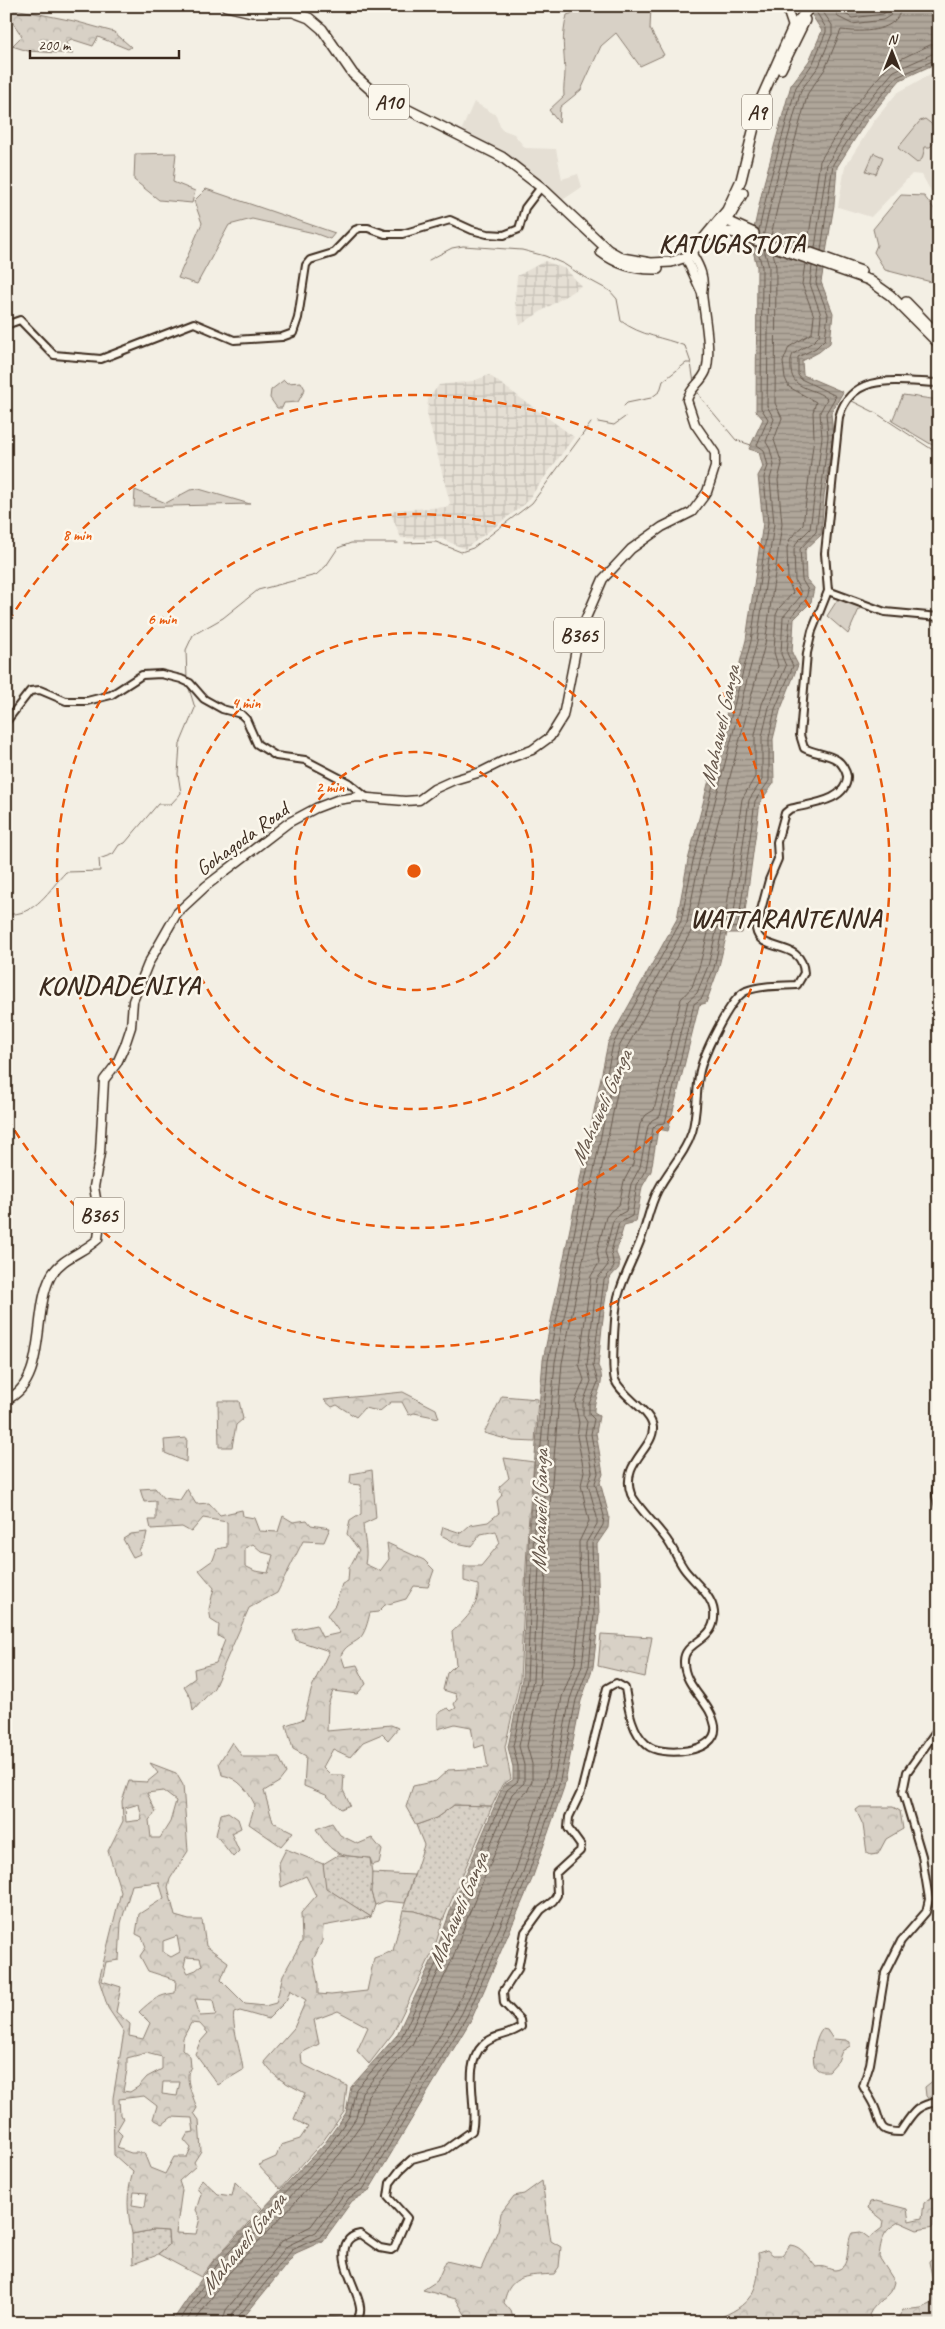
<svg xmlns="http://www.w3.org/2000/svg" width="945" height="2329" font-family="Caveat,sans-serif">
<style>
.built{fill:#e5dfd4}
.industrial{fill:url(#industrial-grid)}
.grass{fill:url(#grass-dots);stroke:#8a7e72}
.forest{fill:url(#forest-crowns);stroke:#8a7e72;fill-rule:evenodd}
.park{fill:#d8d1c6;stroke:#8a7e72}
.water{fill:url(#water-rules);stroke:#817468}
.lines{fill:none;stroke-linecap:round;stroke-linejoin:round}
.shore{stroke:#695c50;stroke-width:1}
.stream{stroke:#817468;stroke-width:1}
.minor-casing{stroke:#3b2a1e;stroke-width:10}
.major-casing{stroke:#3b2a1e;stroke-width:11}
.highway-casing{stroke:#3b2a1e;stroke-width:12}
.minor{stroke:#fbf7ec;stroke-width:6}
.major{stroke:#fbf7ec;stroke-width:8}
.highway{stroke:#fbf7ec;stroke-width:9}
.ring{fill:none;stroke:#e8590c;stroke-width:2.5;stroke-dasharray:9 6}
.labels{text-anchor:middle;stroke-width:5;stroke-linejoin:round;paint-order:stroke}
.shield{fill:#fbf7ec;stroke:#75685c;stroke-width:1}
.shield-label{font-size:20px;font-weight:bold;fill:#3b2a1e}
.street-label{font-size:21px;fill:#3b2a1e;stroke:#fbf7ec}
.water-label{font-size:22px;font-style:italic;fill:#645549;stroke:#fbf7ec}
.district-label{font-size:26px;font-weight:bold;letter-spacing:1px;fill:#3b2a1e;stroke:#fbf7ec}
.centre{fill:#e8590c;stroke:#fbf7ec;stroke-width:2.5}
.ring-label{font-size:15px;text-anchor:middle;font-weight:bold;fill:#e8590c;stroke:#fbf7ec;stroke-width:5;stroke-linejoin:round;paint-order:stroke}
</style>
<defs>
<pattern id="industrial-grid" width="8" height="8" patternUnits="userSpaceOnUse" patternTransform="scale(1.25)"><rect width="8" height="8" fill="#e5dfd4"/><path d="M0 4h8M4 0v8" fill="none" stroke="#c5c0b6"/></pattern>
<pattern id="grass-dots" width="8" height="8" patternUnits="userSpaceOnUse" patternTransform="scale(1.25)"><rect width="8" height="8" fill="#d8d1c6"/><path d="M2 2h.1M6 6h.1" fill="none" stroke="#bab4aa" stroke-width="1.8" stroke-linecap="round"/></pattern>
<pattern id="forest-crowns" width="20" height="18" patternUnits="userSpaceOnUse" patternTransform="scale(1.25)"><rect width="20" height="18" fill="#d8d1c6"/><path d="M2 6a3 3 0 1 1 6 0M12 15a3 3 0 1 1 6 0" fill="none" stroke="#bab4aa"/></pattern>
<pattern id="water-rules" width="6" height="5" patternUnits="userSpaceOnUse" patternTransform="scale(1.25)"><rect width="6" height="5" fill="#afa69a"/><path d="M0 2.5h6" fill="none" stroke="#90877d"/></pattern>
</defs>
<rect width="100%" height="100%" fill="#f3efe4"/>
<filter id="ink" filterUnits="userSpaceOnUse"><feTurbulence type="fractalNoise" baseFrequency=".02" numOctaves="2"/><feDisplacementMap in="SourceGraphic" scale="10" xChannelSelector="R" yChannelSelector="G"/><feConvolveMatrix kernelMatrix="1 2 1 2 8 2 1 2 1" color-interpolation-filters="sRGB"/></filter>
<g filter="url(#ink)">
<!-- built -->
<g class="built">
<path d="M939,69V206L922,175L912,174L871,217L838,207L845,167L874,121L897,93Z"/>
<path d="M474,102L496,115L501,129L514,134L525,148L556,149L562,179L578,174L582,187L561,201L462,129Z"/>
</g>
<!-- industrial -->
<g class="industrial">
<path d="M545,261L566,269L581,286L520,325L515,302L517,276Z"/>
<path d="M489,375L574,437L525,504L465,549L442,539L401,538L391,514L394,510L447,507L450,503L427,414L428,399L439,385L473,381Z"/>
</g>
<!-- grass -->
<g class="grass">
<path d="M454,1805L492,1806L443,1920L415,1911L403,1910L424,1845L416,1825L436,1818Z"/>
<path d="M338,1855L370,1858L373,1882L371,1892L375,1905L371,1917L325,1888L323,1864Z"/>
<path d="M153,2230L168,2231L169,2245L155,2256L133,2264L132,2234Z"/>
</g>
<!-- forest -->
<g class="forest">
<path d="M15,9L74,21L114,32L131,47L128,49L98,37L93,46L71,39L66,43L73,54L28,51L12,46L22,36L8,16Z"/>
<path d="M403,1392L436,1409L439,1418L414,1413L409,1415L402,1402H391L380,1411L364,1408L356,1417L337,1405L332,1407L324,1400Z"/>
<path d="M502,1396L538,1399L535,1442L513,1441L484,1433Z"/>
<path d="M218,1401H239L243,1419L236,1425L232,1447H219Z"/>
<path d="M187,1438L186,1462L165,1453L164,1440Z"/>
<path d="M504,1458L534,1462L528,1528L520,1679L505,1747L511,1779L502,1785L492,1806L454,1805L436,1818L416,1825L406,1807L413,1786L436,1781L448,1770L488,1768L484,1745L475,1748L471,1727L455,1724L438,1729V1713L448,1708L451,1711L456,1708L454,1704L457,1699L456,1694L443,1690L447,1673L456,1664L452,1632C467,1618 480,1606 478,1585L464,1581V1566H481L500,1543L496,1531L481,1534L471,1546L456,1543L441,1535L443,1527L461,1533L470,1525L488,1522L499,1513L497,1501L502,1495L499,1487L509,1478Z"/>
<path d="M372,1470L376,1518L363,1524C364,1539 368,1550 365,1564L380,1571L389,1559L387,1543L424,1560L434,1570L428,1587L414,1586L406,1599L385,1605L378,1612L370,1613C368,1621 365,1634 359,1639C351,1645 346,1645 341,1655L345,1667L357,1665L366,1684L357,1694L333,1691L328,1705L327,1731L391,1725L398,1728L388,1740L382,1734L363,1742L350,1757L333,1749L323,1767L331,1775H344L343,1790L350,1805L341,1809L326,1795L304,1786L306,1756L293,1749L286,1725L304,1719L312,1687L329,1651L296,1640L293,1630L316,1625L322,1637L340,1633L327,1615L335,1605L342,1584L348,1581L349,1568L359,1550L347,1534L350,1521L361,1514V1485L350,1484L351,1474Z"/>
<path d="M155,1488L163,1498L180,1500L187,1489L196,1504L209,1503L220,1515L242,1510L243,1516L254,1518L259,1531L278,1532L283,1516L293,1522L307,1520L311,1525L330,1528L324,1542L303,1541L277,1593L249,1608L214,1688L193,1711L191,1698L184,1686L195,1678L194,1669L216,1663L225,1640L218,1636L219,1625L211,1620L209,1609L214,1588L199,1570L213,1560L217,1549L227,1547V1522L203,1518L191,1532L182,1527L151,1529L149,1520H156V1501L144,1502L140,1489ZM253,1544L262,1552L273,1555L268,1573L255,1571L245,1566V1548Z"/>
<path d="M147,1532L145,1541L139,1550L140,1554L133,1557L123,1539L131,1534Z"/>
<path d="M601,1634L652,1637L645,1677L598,1666Z"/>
<path d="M232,1742L243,1757H279L286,1773L279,1782L264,1791L273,1822L293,1832L281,1846L249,1824L255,1805C248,1791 239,1778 222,1775L219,1763Z"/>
<path d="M150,1763L176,1773L183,1785L188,1851L170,1879L168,1887L175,1916L189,1920H202L206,1946L228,1962L221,1980L245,2004L265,2006L276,2003L283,1975L302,1941L301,1913L316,1896L306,1876L281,1887L279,1863L286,1849L323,1864L326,1888L371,1917L323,1926L322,1941L313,1960L318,1984V1994L331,1995L367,1991L374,1958L393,1951L403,1910L415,1911L443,1920L434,1949L393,2033L369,2064L357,2051L368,2027L338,2011L314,2020L319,2044L301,2053L302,2064L347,2086L344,2112L323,2141L280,2189L258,2165L276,2157L281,2145L300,2139L308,2127L294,2119L305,2093C288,2084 273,2078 264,2062L294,2028L306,2000L290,1990L286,2001L268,2019L240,2011L234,2013C231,2023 242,2056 243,2070L218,2085L195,2054L200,2042L208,2033L200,2024L191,2023L183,2038L182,2049L190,2056L191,2067C183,2077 193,2096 197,2108L194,2113L199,2120L201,2151L194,2162L196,2166L179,2181L182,2190L176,2233L196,2234L200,2218L196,2210L201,2194L197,2187L202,2179L218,2194L232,2196L235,2182L262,2208L212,2262L201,2277L158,2254L169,2245L168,2231L153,2230L132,2234C127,2209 126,2196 133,2172L114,2155L113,2098L124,2032L108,2008L99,1980L121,1892L108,1851L123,1821L122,1801L129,1781L147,1782L158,1773ZM163,1791L176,1801L170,1822L160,1838H151L149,1820L156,1812L147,1793ZM139,1804L142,1820L126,1822L125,1808ZM159,1882L164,1898L139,1914L136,1934L142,1937L146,1947L140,1956L148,1971L176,1980L175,1993C158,1995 152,2000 139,2012L150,2023L143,2039L129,2036L130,2024L116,2012L121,1987L102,1981L106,1962L119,1960L121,1923L132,1885ZM177,1936L180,1952L171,1957L163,1952V1941ZM186,1957L200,1958L202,1965L196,1970L188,1973L184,1966ZM195,1999L213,2000L216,2015L200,2016ZM146,2053L162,2057V2069L147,2077L138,2087L130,2092L123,2091L127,2070V2058ZM163,2082H180L177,2096L162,2094ZM144,2096L157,2106L153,2119L163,2124L172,2117L192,2118L194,2132L188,2133L184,2140L191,2148L187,2157H174L165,2174L150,2168L144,2153H131L117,2148L122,2135L117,2130L124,2118L120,2115L119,2099ZM134,2192L147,2193L145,2207L132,2205Z"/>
<path d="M860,1807H893L900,1811L903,1829L886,1839L878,1854L871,1855L867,1853L863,1825L856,1810Z"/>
<path d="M228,1812L238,1819L241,1828L231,1833L239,1851L233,1857L216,1835L221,1814Z"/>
<path d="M332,1823L340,1835L358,1844L372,1838L382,1850L379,1863L372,1865L370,1858C339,1855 334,1857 316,1829Z"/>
<path d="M372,1873L414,1875L405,1903L385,1901L375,1905L371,1892Z"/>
<path d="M822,2029L827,2030L833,2039L846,2040L850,2042V2046L842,2051L838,2061L829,2071C825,2071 820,2072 817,2069C809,2063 816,2035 822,2029Z"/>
<path d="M939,2076V2100H929L926,2096L925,2087Z"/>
<path d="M542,2181L551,2241L561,2247L559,2267L554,2274C530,2276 509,2273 504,2303L511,2311L514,2321L519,2323H470L456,2299L423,2290L437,2281L446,2261L481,2269L498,2230L501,2213L514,2196L524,2194Z"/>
<path d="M939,2192V2208L934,2213L933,2227L917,2230L899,2222C883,2230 881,2240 879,2257L895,2282C892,2299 875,2300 869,2315L872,2320L882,2322L898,2318L903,2310L921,2308L931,2304C937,2290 932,2277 929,2262L939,2254V2323H715L716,2319C750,2306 761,2291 758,2253L767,2250L773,2255H782L790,2245C802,2246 808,2258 816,2267C825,2265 829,2270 835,2270C852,2269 845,2244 852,2233L861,2232L869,2238L882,2228L883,2220L868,2208L870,2202L876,2201L907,2209L909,2221L922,2218L924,2203Z"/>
</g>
<!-- park -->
<g class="park">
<path d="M594,6H651L650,29L664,55L640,66L616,33L601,46L581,90L560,107L559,123L549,110L564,96C563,87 565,80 565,72C564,48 561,39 567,15Z"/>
<path d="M925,119L939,130V138L930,147H925L922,159L917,163L898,148L920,121Z"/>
<path d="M176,153L173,182L195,191L192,203L159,200L134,180L135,154Z"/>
<path d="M874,153L883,157L876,174L866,171Z"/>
<path d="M206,189L335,233L330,239L314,233L252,219L229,225L197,284L178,278L202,223L194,201Z"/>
<path d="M901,195L924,196L939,215V284L885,270L874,252L877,245L873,229Z"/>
<path d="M284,380L287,383L301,382L305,389L298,402L284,403L282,408H277L270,398L271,390Z"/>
<path d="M903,395L939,400V449L892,421Z"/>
<path d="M199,489L250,504L134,507L135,490L166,503L190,490Z"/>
<path d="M838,599L860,607L848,634L827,616Z"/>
</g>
<!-- water -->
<path class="water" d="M806,6H843L852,13L900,6H939V62L900,80L867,120L837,167L834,205L821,282L833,313L830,343L819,352L802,361L803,375L843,392L831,413L833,437L824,496L821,535L805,550L806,579L814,588L811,602L794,619L792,653L798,665L780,711L773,739L774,783L760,802L742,933H727L718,970L706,1003L699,1005L668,1131L658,1129L651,1171L642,1187L636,1222L624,1225L616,1253C626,1274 611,1268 608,1284C603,1310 601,1339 598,1366C608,1384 593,1395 594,1413L599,1416L596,1433L603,1474L600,1482L609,1516L608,1528L597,1544L599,1615L593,1667L581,1701L564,1787L532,1879L472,2018L368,2192L352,2201L323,2241L296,2253L239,2323H171L213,2262L325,2143L346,2113L351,2087L397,2035L436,1951L451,1909L503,1786L513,1780V1767L508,1747L522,1679L529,1528L543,1360L608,1043L677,919L688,860L746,640L763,523L758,476L763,467L759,452L749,449L763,419L756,411L757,267L751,242L764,183L791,85L809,61L822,31Z"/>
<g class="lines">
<!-- shore -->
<g class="shore">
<path d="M834,6L838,17L852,24L883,20L891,15L894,6"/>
<path d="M841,6L842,12L852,18L883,14L887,11V6"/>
<path d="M759,230L769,184L796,87L813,63L826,32V28L815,10"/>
<path d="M763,237L775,185L801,90L819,66L832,34V25L819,6"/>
<path d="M770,240L782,187L808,93L825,69L841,30C845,30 848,31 852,31C871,32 900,29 901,6"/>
<path d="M815,248L827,164L857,114L894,71L939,51"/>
<path d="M807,249L820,161L851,110L890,64L930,45L939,44"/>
<path d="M821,251L833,164L863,117L897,77L939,58"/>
<path d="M178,2323L217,2265L329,2146L350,2115L356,2089L401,2038L441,1953L455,1911L507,1790L518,1781V1766L513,1746L527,1680L534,1529L548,1361L613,1044L681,921L693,861L751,641L768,523L764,477L768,466L764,450L757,445L768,419L761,408L762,267L757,247"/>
<path d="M185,2323L222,2269L334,2150L356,2118L362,2092L406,2041L446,1955L461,1913L512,1794L524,1783V1765L519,1746L533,1680L541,1529L555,1362L619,1047L687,923L699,862L757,642L774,524L770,479L774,465L770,449L766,442L774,419L767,406L769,267L764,249"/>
<path d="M194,2323L228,2274L340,2154L363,2121L368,2095L412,2045L453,1958L468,1916L518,1799L527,1792L532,1781V1764L527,1746L540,1681L548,1529L562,1363L626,1049L694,926L707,864L765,644L782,524L778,480L782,464L774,440L782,418L775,403L776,267L773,252"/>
<path d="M222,2323L226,2310L282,2241L311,2226L339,2188L354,2178L455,2010L515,1872L546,1781L562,1697L575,1663L580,1614L579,1542L589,1521L581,1485L584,1471L577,1436L579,1423L575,1402L584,1380L579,1364L591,1276L599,1263L597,1251L606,1217L611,1211L619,1205L624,1181L633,1164L640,1124L646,1115L654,1110L681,999L692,987L700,964L710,925L716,918L726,913L742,799L755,777V735L762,704L778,666L774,652L776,615L779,608L793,593L788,580L787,548L790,539L803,525L814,437L813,412L816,402L789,387L785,378L783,362L789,347L812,333L814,316L802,284L805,264"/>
<path d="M230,2323L232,2314L287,2246L316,2232L344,2194L360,2184L462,2013L522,1875L553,1784L570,1699L582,1665L588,1615L586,1543L597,1524V1517L588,1484L592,1472L585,1435L587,1422L583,1415V1403L591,1381L587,1365L597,1279L608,1265L605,1252L613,1221L617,1216L626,1211L631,1184L640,1167L648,1126L652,1120L660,1116L688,1001L697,993L708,966L717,928L722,923L733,920L749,800L762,780V737L769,707L786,666L781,654L783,617L800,597L801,592L795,581L794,549L797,542L810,529L822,437L820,412L827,399C815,387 793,391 791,370C791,364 790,360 793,354L813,342L819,336L821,315L810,284L812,266"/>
<path d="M236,2323L237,2318L292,2250L320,2237L349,2198L364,2188L467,2016L527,1878L559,1785L576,1700L589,1666L594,1615L592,1543L603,1525L604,1516L595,1483L598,1473L591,1434L594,1419L589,1414V1404L598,1382L593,1365L604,1280L614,1267L611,1252L619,1223L632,1216L637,1185L646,1169L653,1128L657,1124L665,1123L694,1004L702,998L714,968L722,931L726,928L738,927L755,801L769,781V738L775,709L793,666L787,653L790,618L806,599L808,590L802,580L800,549L816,532L828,437L826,413L836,396L801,379L798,375V357L816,348L825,339L828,314L816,283L818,268"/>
</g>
<!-- stream -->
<g class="stream">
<path d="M429,260L452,248L463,246L522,250L545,256L564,264L584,277L610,291L617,299L621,321C641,336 663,337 685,346L691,363"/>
<path d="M696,389L701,398L736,440L751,445"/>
<path d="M850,400L876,413L939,454"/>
<path d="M624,406L627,403L651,398L660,391L663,381L686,363H691L694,383"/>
<path d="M598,422L614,425L625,417"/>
<path d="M405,543L436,542L461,552L473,548L532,503L591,423"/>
<path d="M187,679L186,650L193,635L223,618L258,590L316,575L326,566L338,548L351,543H398"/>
<path d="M6,914C36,917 49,889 66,872L100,871L99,859L113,854L119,845L125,843L158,804H171L181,793L178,774L180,744L195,708L188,685"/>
</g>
<defs>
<g id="minor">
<path d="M6,325L20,320L54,355L101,359L194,323L234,340L282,337L293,333L298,318L306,265L310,260L333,253L355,230L360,228H368L385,234H402L450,220L472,230L487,234L504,235L519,229L525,208L541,187"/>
<path d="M828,591L885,612L939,617"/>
<path d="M6,722L30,691L40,690L66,701H87L111,695L142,675L161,674L181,679L190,683L204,699L222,709L241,714L246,719L257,744L276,756L305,760L349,783L366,797"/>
<path d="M939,1426L936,1496L939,1507"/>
<path d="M939,1727L907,1772L903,1792L922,1856L929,1899L926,1912L901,1941L885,1973L870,2064L863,2086C867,2094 872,2100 875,2108C882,2124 877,2132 900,2132C912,2114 916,2104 939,2102"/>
<path d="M316,2323C327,2319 351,2326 357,2319C371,2304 334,2266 347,2242C350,2237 354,2235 360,2234L380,2248L391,2250L394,2248L407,2218L388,2197L390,2183L400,2170L412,2159L445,2150L472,2131C479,2106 461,2067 483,2045C493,2034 510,2036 521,2027L520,2020L504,2003L503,1992L518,1969L525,1932L541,1910L553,1901L557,1895L556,1873L580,1851L581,1846L568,1828L569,1817L581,1792L607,1688L616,1683L625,1688C628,1706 631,1732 647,1745C660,1757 719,1754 715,1726C711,1702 683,1686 684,1661C684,1640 717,1642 714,1612C712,1595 695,1583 685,1570C679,1562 675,1552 669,1543C661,1530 636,1506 631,1494C620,1464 654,1448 653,1428C652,1411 622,1397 615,1380C611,1368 615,1310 618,1297C623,1277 634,1258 641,1239C647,1223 650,1205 658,1190C668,1170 685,1154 692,1132C697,1115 696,1094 699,1076C701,1058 730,998 746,991C761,985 780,986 797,985L804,973C802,938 760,955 756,929L769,880L778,859L777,842L785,813L790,809C807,804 848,802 847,776C846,771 842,763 837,760C827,753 815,754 804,748L800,735L807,653L812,631L828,591L825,553L839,417C852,370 901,382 939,383"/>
</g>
<g id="major">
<path d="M786,6L793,27"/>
<path d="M686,258L702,293"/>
<path d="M6,1400C49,1381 31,1310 52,1274C63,1257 83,1253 98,1239L100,1222L94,1187L100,1153L104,1080L117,1063L125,1045L131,1027L133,1001L148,964L177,913L206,886L288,823L316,808L337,800L357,797L405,801L419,800L434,789L454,780L481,772L507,759L532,750L550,737L563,716L579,634L603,579L631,549L662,527L692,512L707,492L715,467V453L695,424L687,400C690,388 702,382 706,371C712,350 704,315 702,293C705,278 700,267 692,254"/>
</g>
<g id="highway">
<path d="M226,6L252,12H293L309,18L322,29L353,74L373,92L502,157L541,187L608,250L622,258L651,263L671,262L689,256L727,210L741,180L761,99L793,27L811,6"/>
<path d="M781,69L805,20"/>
<path d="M723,219L754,233"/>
<path d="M717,233L732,232L869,280L890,295L939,344"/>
<path d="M714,236L727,221L743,193"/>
<path d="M601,252C618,265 636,270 658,269"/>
<path d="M811,253L861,271"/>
<path d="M906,302L939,336"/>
</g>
</defs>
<!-- minor casing -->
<use href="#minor" class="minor-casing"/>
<!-- major casing -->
<use href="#major" class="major-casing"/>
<!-- highway casing -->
<use href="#highway" class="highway-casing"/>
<!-- minor -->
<use href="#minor" class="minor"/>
<!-- major -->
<use href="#major" class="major"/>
<!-- highway -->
<use href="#highway" class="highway"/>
</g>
</g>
<!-- distance rings -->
<g class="ring">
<circle cx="414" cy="871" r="119"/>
<circle cx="414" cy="871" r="238"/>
<circle cx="414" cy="871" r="357"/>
<path d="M8 622A476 476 0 1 1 8 1120"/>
</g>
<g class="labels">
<!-- shield labels -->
<g class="shield">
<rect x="369" y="84.5" width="40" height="35" rx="4"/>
<rect x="742" y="94.5" width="30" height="35" rx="4"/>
<rect x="554" y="617.5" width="50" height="35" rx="4"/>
<rect x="74" y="1197.5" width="50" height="35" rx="4"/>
</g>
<g class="shield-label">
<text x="389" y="109">A10</text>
<text x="757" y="119">A9</text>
<text x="579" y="642">B365</text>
<text x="99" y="1222">B365</text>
</g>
<!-- street labels -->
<g class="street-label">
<text transform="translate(242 839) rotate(-36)" y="7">Gohagoda Road</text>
</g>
<!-- water labels -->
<g class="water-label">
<text transform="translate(719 726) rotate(-78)" y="8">Mahaweli Ganga</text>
<text transform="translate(600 1107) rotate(-66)" y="8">Mahaweli Ganga</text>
<text transform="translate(539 1511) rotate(-89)" y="8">Mahaweli Ganga</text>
<text transform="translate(457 1910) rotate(-67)" y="8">Mahaweli Ganga</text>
<text transform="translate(242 2243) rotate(-51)" y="8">Mahaweli Ganga</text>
</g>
<!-- district labels -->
<g class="district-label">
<text x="732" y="252">KATUGASTOTA</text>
<text x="786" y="927">WATTARANTENNA</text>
<text x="119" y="994">KONDADENIYA</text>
</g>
</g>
<circle cx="414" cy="871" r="8" class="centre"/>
<g class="ring-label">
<text x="77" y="540">8 min</text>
<text x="162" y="624">6 min</text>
<text x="246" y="708">4 min</text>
<text x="330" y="792">2 min</text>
</g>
<!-- margin -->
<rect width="945" height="2329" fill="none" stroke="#fbf7ec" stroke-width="25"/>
<rect x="12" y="12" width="920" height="2304" fill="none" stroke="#3b2a1e" stroke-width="2" filter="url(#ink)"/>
<!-- north arrow -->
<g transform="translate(892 52)" stroke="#fbf7ec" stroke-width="4" paint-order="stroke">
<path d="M0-4L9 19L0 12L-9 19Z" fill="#3b2a1e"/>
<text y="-8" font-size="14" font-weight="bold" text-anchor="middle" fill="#3b2a1e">N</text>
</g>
<!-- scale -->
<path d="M30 50v8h149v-8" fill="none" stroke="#3b2a1e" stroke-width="2.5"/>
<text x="38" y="50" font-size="15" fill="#3b2a1e" stroke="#fbf7ec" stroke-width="4" paint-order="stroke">200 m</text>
</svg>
